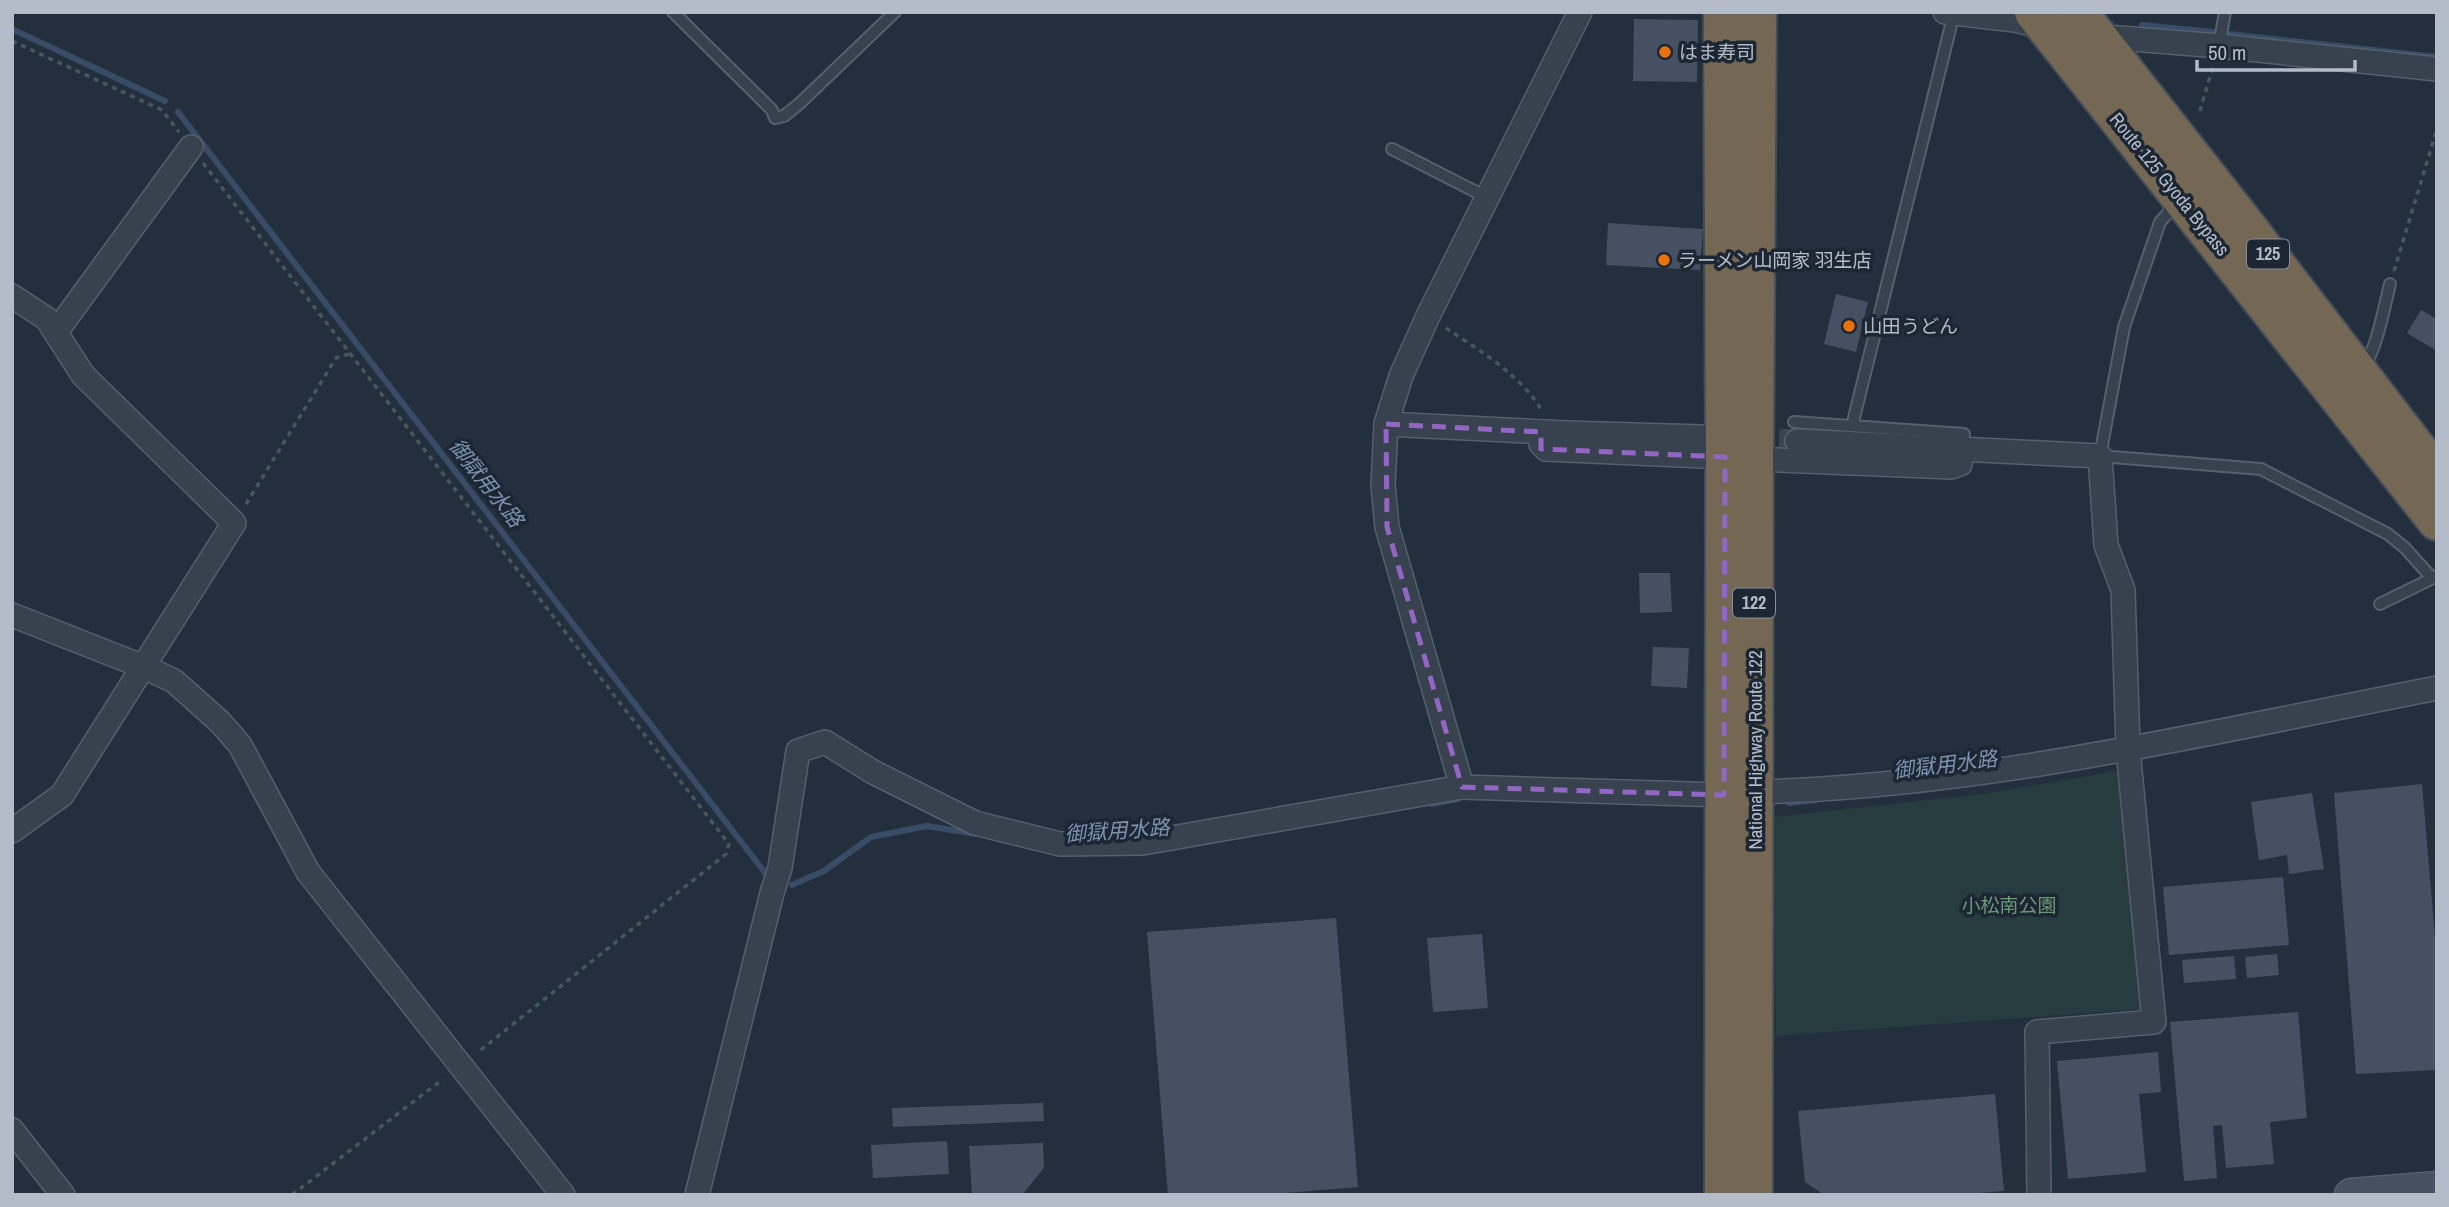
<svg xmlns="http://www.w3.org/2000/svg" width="2449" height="1207" font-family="'Archivo Narrow','Noto Sans JP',sans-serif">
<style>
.green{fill:#263c3f}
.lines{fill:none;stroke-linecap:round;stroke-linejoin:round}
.stream{stroke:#394c67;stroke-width:6}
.building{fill:#455162}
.street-tunnel{stroke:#3a4453;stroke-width:23;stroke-dasharray:23 11;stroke-linecap:butt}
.lane-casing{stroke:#565f6c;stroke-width:14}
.street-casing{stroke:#565f6c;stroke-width:26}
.secondary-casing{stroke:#565f6c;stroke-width:35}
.highway-casing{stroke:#434c59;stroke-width:42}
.path{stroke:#44595c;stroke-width:3.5;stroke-dasharray:5 5;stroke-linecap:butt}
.lane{stroke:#38414e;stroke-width:10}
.street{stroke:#38414e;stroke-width:23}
.secondary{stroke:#465061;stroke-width:32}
.highway{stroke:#746855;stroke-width:38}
.marked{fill:none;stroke:#9266c3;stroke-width:5;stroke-dasharray:14 9;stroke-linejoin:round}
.food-dot{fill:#e8710a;stroke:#1d2633;stroke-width:2.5}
.labels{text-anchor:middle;stroke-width:7;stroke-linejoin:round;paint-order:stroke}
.shield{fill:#1d2633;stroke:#878f9c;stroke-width:2}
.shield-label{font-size:18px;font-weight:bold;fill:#b4bcc9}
.poi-label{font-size:19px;fill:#b4bcc9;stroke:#1d2633;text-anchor:start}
.street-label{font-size:19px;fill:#b4bcc9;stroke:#1d2633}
.park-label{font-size:19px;fill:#6b9a76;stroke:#1d2633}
.water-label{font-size:21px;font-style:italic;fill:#7c92b1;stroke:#1d2633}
</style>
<rect width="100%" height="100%" fill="#242f3e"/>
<!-- green -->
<path class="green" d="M2117,771L2144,1009L1776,1036L1773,817L1989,793Z"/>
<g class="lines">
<!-- stream -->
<g class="stream">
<path d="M2142,25L2213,32"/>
<path d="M12,29L165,101"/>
<path d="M2230,34L2437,57"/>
<path d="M178,112L766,874"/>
<path d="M1789,803L1816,800"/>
<path d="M1432,804L1458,799"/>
<path d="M792,885L824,871L871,837L927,826L976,834"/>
</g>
</g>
<!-- building -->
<g class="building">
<path d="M1634,19L1698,20L1697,82L1633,81Z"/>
<path d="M1608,223L1703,229L1700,270L1606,265Z"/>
<path d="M1836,294L1868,302L1856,352L1824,344Z"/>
<path d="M2421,310L2437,319V351L2407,333Z"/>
<path d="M1639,573H1670L1672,612L1640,613Z"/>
<path d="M1653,647L1689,648L1687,688L1651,686Z"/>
<path d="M2422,784L2437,961V1070L2356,1074L2334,793Z"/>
<path d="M2312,793L2324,869L2289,874L2287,855L2259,860L2251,802Z"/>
<path d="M2283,877L2289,945L2169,955L2163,887Z"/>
<path d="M1336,918L1358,1187L1262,1195H1168L1147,932Z"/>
<path d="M1482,934L1488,1008L1433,1012L1427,938Z"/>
<path d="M2277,954L2279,975L2247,978L2245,957Z"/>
<path d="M2234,956L2236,979L2184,983L2182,960Z"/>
<path d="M2298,1012L2307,1118L2270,1122L2274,1164L2226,1168L2222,1125L2213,1126L2217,1178L2184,1181L2170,1022Z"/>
<path d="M2158,1052L2161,1092L2139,1094L2146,1172L2068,1179L2057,1061Z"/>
<path d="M1995,1094L2004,1191L1955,1195H1824L1805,1182L1798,1111Z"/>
<path d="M1043,1103L1044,1121L893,1127L892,1108Z"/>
<path d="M947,1141L949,1174L873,1178L871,1145Z"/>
<path d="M1043,1143L1044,1168L1022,1195H972L969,1146Z"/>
</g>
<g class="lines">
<!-- street-tunnel -->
<path class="street-tunnel" d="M1745,439L1797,441"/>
<defs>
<g id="lane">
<path d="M673,12L772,110L775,118L784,116L799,104L895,12"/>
<path d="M2219,46L2225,12"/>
<path d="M1392,149L1488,198"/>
<path d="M2176,204L2160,222L2124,327L2100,456L2261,469L2388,534L2405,548L2432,578"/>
<path d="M2363,367C2376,353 2385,304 2390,284"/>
<path d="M1794,422L1964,434L1963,449"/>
<path d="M1852,426L1954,13"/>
<path d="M2380,604L2437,576"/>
</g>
<g id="street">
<path d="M1580,12L1428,316L1401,376L1386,424L1383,485L1387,527L1462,787L1724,795"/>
<path d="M1945,12L2015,20L2047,28"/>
<path d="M2095,36L2219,46L2437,69"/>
<path d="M12,296L47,319L83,375L234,523L62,795L12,831"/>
<path d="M56,332L191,147"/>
<path d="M1386,424L1565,433L1702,437"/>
<path d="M1541,432V444L1546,449L1725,457"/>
<path d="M1797,441L2100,456L2106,545L2123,590L2128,749L2154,1022L2037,1032L2039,1195"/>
<path d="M1754,459L1951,467L1960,464L1963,449"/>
<path d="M12,615L144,667L174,681L220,722L240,745L308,872L563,1195"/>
<path d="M1755,792C1985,786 2212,732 2437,688"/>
<path d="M12,1130L63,1195"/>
<path d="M697,1195L772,893L780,868L798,751L825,742L873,772L975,823L1060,844L1143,843L1462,787"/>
</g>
<path id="secondary" d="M2351,1195L2437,1188"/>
<g id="highway">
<path d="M1723,12L1725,457L1724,1195"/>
<path d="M2034,12L2437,521"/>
<path d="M2078,12L2243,222L2437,475"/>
<path d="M1753,1195L1754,459L1757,12"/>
</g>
</defs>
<!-- lane casing -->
<use href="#lane" class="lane-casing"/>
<!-- street casing -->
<use href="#street" class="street-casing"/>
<!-- secondary casing -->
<use href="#secondary" class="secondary-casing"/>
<!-- highway casing -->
<use href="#highway" class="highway-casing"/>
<!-- path -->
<g class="path">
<path d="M12,41L162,110L179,132"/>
<path d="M2200,111L2213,66"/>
<path d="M203,163L729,844L726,854L477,1053"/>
<path d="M2394,271L2437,129"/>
<path d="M1446,328C1480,351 1521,375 1542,411"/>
<path d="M246,504L336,358L349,354"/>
<path d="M292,1195L443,1079"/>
</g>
<!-- lane -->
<use href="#lane" class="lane"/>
<!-- street -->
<use href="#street" class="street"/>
<!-- secondary -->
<use href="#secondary" class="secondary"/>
<!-- highway -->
<use href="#highway" class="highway"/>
</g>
<!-- marked area -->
<path class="marked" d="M1386,424L1541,432V449L1725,457L1724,795L1462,787L1387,527Z"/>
<!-- markers -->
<g class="food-dot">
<circle cx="1665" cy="52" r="7"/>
<circle cx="1664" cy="260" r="7"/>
<circle cx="1849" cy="326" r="7"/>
</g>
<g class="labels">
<!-- shield labels -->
<g class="shield">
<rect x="2247" y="239.5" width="42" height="29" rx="5"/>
<rect x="1733" y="588.5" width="42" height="29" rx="5"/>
</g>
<g class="shield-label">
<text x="2268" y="260">125</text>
<text x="1754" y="609">122</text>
</g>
<!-- poi labels -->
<g class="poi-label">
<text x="1679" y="59">はま寿司</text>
<text x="1678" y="267">ラーメン山岡家 羽生店</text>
<text x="1863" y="333">山田うどん</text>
</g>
<!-- street labels -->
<g class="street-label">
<text transform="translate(2170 184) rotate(51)" y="7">Route 125 Gyoda Bypass</text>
<text transform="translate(1755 750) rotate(-90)" y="7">National Highway Route 122</text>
</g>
<!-- park labels -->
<g class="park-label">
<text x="2009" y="912">小松南公園</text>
</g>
<!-- water labels -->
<g class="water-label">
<text transform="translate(486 483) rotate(52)" y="7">御獄用水路</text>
<text transform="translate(1945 765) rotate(-7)" y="7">御獄用水路</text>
<text transform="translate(1117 831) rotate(-4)" y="7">御獄用水路</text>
</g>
</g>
<!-- border -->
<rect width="2449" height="1207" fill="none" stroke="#b4bcc9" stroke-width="28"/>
<!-- scale -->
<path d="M2197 60v10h158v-10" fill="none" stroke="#b4bcc9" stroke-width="3.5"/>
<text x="2208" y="60" font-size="21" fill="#b4bcc9" stroke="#1d2633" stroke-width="5" paint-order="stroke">50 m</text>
</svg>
